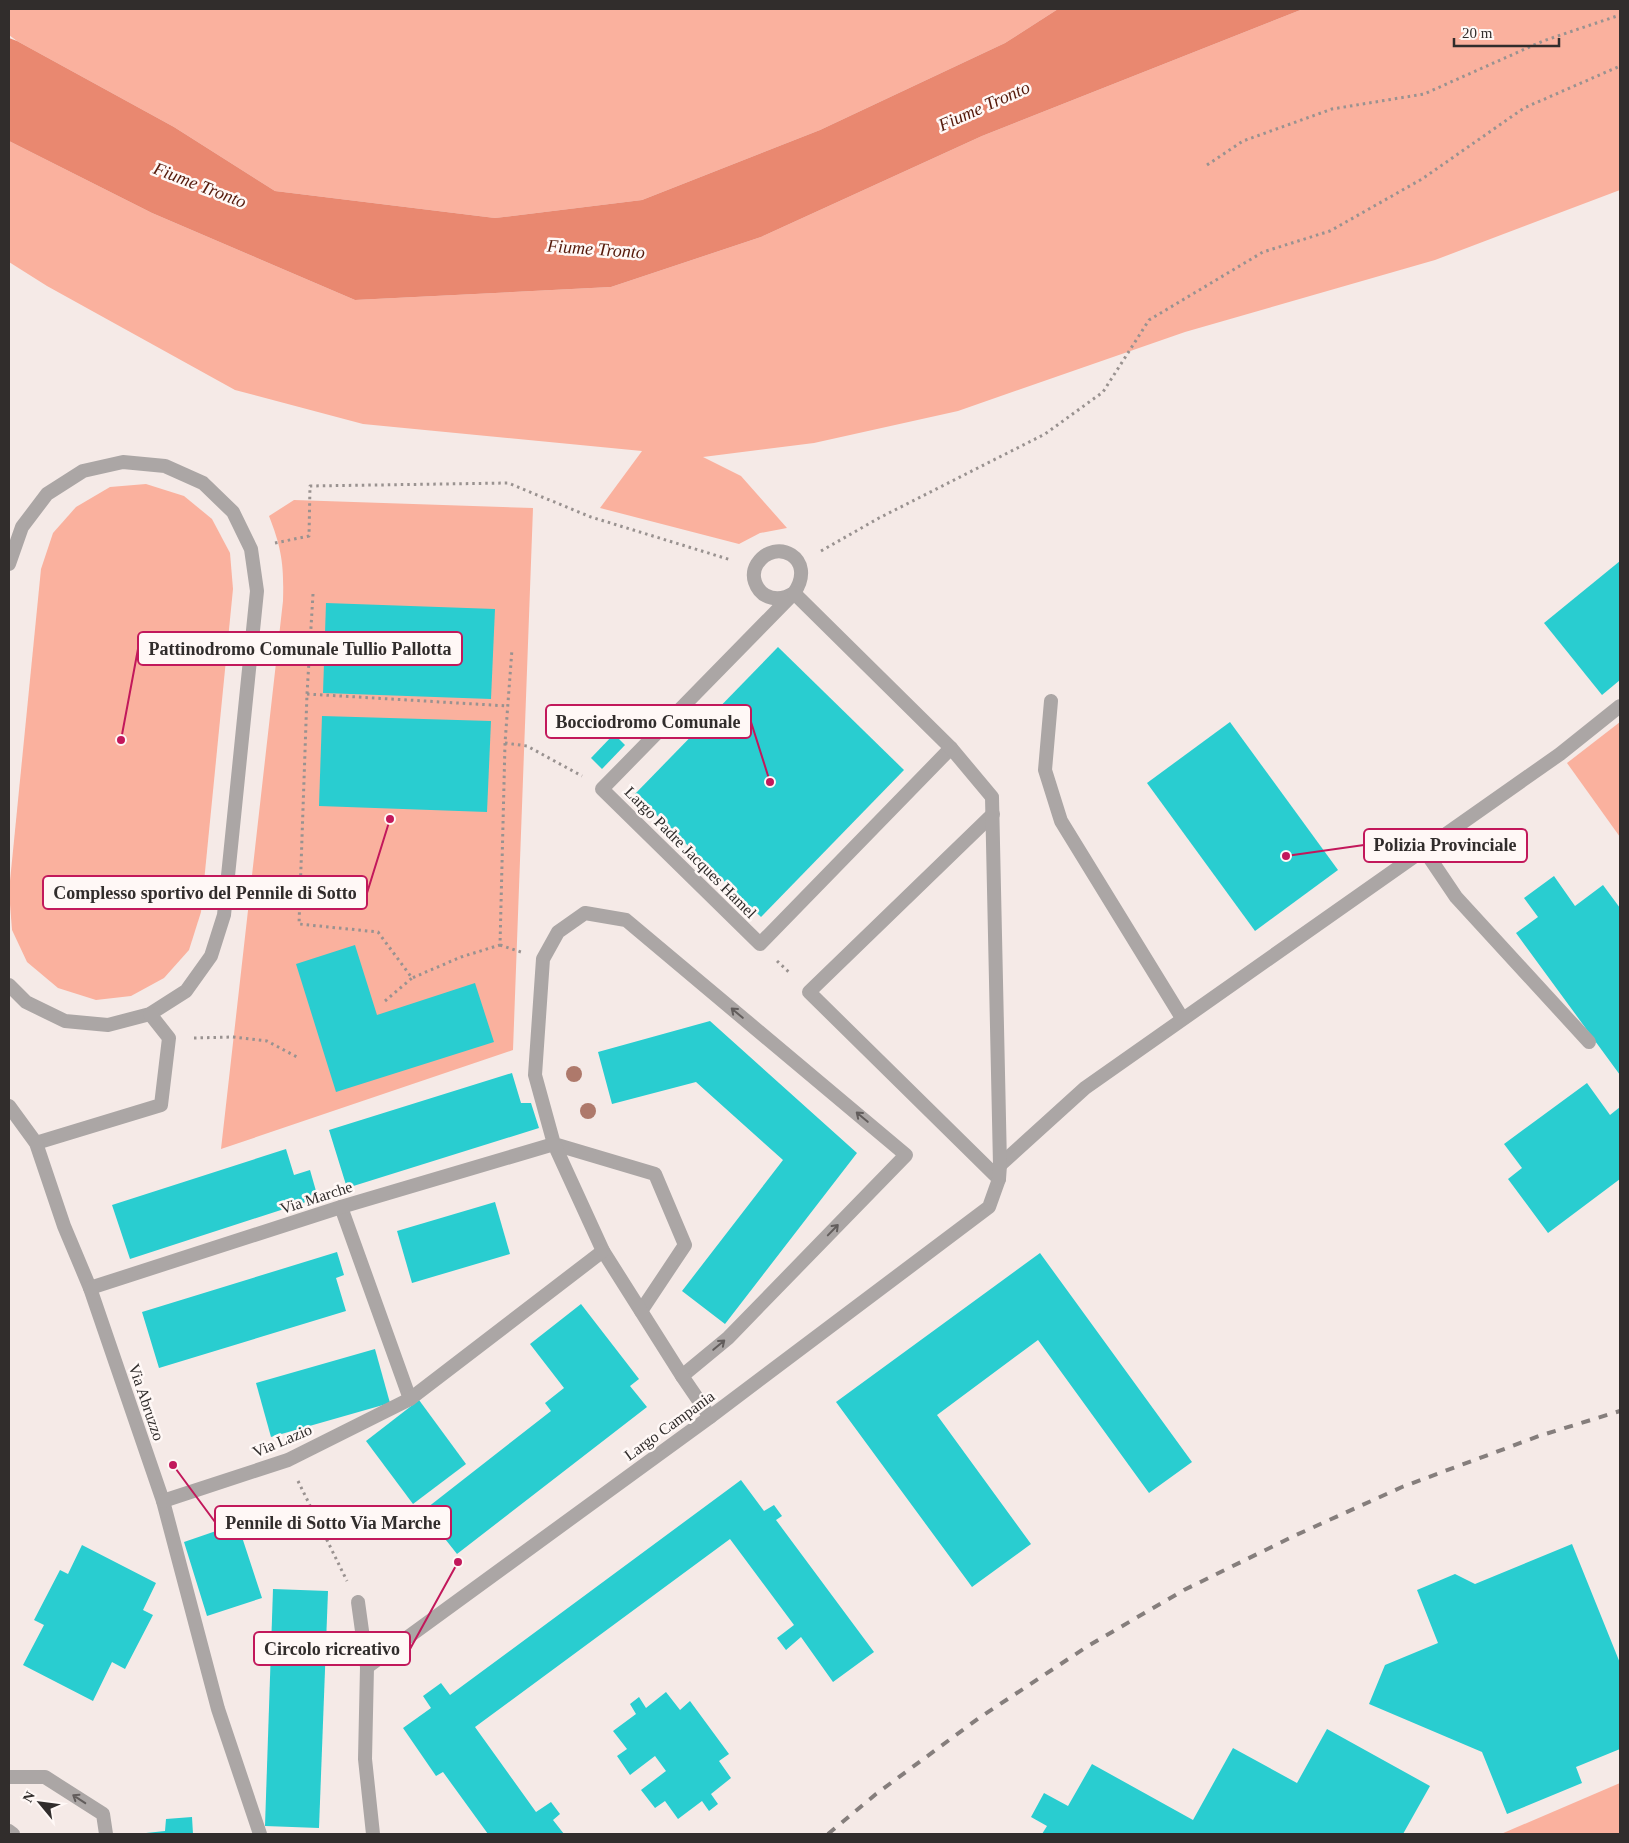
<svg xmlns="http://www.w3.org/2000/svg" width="1629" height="1843" font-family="'Times New Roman',serif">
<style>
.green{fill:#fab19e}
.water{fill:#e98870}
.building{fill:#29cdd0}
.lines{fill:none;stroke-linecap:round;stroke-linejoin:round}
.path{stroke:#999290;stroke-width:3;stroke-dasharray:2.5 4;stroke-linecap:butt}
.service{stroke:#aba6a5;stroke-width:14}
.minor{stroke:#aba6a5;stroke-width:14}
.rail{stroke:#857e7c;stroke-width:4;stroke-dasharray:9 9;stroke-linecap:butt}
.tree{fill:#ae796b}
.oneway{stroke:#625d5c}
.labels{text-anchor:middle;stroke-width:5;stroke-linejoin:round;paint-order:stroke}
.street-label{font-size:16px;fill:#312d2c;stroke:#fff8f6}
.water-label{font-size:18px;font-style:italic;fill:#55190a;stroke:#fff8f6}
.leader{fill:none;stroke:#c2185b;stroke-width:2}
.callout-dot{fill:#c2185b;stroke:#fff8f6;stroke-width:2}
.callout{fill:#fff8f6;stroke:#c2185b;stroke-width:2}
.callout-label{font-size:18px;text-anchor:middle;font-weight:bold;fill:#312d2c}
</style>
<rect width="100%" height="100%" fill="#f5eae7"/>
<!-- green -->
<g class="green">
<path d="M9,9H1058L1005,43L820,130L642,200L495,218L275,191L174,127L17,41L9,35Z"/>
<path d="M1303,9H1620V190L1435,260L1185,332L958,411L814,443L703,457L741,476L787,528L760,533L739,544L600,508L642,451L363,424L235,390L47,286L9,262V141L152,213L355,300L611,287L761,237L982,136Z"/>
<path d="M146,484L184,496L212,519L230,553L233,589L201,912L189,950L164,978L131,996L96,1000L58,988L27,962L12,930L9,891L41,569L53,533L76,507L110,487Z"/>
<path d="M294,500L533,508L513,1050L221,1149L283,601C284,566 282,549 269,516Z"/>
<path d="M1620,722V837L1567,763Z"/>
<path d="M1620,1783V1834H1501Z"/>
</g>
<!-- water -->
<path class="water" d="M1058,9H1303L982,136L761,237L611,287L355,300L152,213L9,141V38L17,41L174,127L275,191L495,218L642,200L820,130L1005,43Z"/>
<!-- building -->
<g class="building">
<path d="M1620,561V680L1602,695L1544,623Z"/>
<path d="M326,603L495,609L491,699L323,693Z"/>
<path d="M778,647L904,770L761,917L635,794Z"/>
<path d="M322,716L491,721L487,812L319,806Z"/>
<path d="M1230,722L1338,870L1255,931L1147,783Z"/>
<path d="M614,734L625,745L602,769L591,758Z"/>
<path d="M1554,876L1575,906L1603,885L1620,908V1075L1516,933L1538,917L1524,898Z"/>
<path d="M355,945L377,1015L475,983L494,1042L336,1092L296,964Z"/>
<path d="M710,1021L857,1153L725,1324L682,1291L783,1160L696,1082L612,1104L598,1052Z"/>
<path d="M512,1073L521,1103H531L539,1128L347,1188L329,1130Z"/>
<path d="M1587,1083L1610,1115L1620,1107V1179L1548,1233L1508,1179L1522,1168L1504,1144Z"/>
<path d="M286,1149L294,1175L310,1170L318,1198L130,1259L112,1205Z"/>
<path d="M495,1202L510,1254L412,1283L397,1231Z"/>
<path d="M337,1252L344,1275L336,1278L346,1311L159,1368L142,1312Z"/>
<path d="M1040,1253L1192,1462L1149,1493L1038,1340L937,1415L1031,1544L972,1587L836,1402Z"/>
<path d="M581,1304L639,1379L630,1386L647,1407L457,1554L423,1511L551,1411L545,1403L564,1388L530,1344Z"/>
<path d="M375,1349L390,1403L271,1437L256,1383Z"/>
<path d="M419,1400L466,1464L413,1504L366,1441Z"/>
<path d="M741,1480L764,1511L774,1505L782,1516L776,1520L874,1652L833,1682L801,1637L786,1650L777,1638L794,1625L730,1539L475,1727L536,1812L551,1802L560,1814L553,1820L564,1834H488L443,1772L436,1776L403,1728L431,1708L423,1696L441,1683L450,1695Z"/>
<path d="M216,1531L219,1539L240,1531L262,1598L207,1616L184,1542Z"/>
<path d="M1572,1544L1620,1663V1749L1576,1767L1582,1783L1507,1814L1482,1752L1369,1704L1385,1665L1438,1643L1417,1590L1455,1574L1475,1584Z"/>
<path d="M82,1545L156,1583L143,1610L153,1615L125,1669L112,1662L93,1701L23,1665L44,1625L34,1620L60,1570L68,1574Z"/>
<path d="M273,1589L328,1591L319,1828L265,1826Z"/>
<path d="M666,1692L680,1710L690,1701L729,1754L719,1761L731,1778L711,1794L718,1804L709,1811L702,1801L678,1819L665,1801L655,1808L641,1790L666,1771L655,1756L630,1775L617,1756L627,1749L613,1731L636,1714L630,1704L639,1697L646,1708Z"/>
<path d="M1327,1729L1430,1786L1403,1834H1042L1047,1826L1031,1817L1044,1793L1068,1806L1092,1764L1193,1820L1233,1748L1297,1783Z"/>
<path d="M192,1817L193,1834H146V1833L165,1831L166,1819Z"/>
</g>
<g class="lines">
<!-- path -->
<g class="path">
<path d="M1207,165L1243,141L1332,109L1424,94L1543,41L1620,15"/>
<path d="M275,543L309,536L310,486L508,483L591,517L731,560"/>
<path d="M821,551L879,518L1045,434L1103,392L1149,320L1263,252L1330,231L1422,179L1524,108L1620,66"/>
<path d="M313,594L307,694L299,924L378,932L412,978L461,957L500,945L505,743L512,649"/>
<path d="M307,694L508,706"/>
<path d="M505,743L527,746L582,776"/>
<path d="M500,945L521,952"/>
<path d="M777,961L791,974"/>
<path d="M385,1001L412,978"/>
<path d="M194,1038L233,1037L267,1041L297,1057"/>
<path d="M298,1481L347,1581"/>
</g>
<!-- service -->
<g class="service">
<path d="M9,564L22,527L47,494L83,471L123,462L165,466L203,483L233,512L251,549L257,591L224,915L211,956L186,991L150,1014L108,1025L65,1021L26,1002L9,985"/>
<path d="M794,593C780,602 761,600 755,582C753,576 754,569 757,564C775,536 818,558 794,593L602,789L760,944L951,748"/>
<path d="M1051,701L1045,770L1061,821L1182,1018"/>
<path d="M993,814L809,992L999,1179"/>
<path d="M1425,851L1456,897L1589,1042"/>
<path d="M36,1143L161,1105L169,1038L150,1014"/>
<path d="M1000,1165L1085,1088L1560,754L1620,706"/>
<path d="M641,1311L685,1245L655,1174L554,1144L535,1075L543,959L558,932L585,913L626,920L906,1155L728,1338L682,1376"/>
<path d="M358,1602L367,1667"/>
<path d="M9,1777H45L103,1814L106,1834"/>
<path d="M9,1831L13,1834"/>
</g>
<!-- minor -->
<g class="minor">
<path d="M9,1106L36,1143L64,1226L90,1288L163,1501L218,1709L260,1834"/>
<path d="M341,1207L410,1399"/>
<path d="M90,1288L341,1207L554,1144L603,1251L682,1376L710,1417"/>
<path d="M163,1501L288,1460L410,1399L603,1251"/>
<path d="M373,1834L365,1759L367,1667L710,1417L989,1207L999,1179L1000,1165L992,797L951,748L794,593"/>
</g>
<!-- rail -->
<path class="rail" d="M828,1834L876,1794L979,1718L1088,1646L1184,1590L1294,1536L1402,1487L1539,1436L1620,1411"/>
</g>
<!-- trees -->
<g class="tree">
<circle cx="574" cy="1074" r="8"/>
<circle cx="588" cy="1111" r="8"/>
</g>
<!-- one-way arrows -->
<defs><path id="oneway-shaft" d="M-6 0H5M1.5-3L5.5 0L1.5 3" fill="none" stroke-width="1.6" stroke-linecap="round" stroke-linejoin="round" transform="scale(1.25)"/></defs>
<g class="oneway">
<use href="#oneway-shaft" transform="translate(737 1013) rotate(-140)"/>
<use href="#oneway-shaft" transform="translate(862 1117) rotate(-140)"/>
<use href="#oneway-shaft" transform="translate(833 1230) rotate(-46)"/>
<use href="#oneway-shaft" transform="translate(719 1345) rotate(-40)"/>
<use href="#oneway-shaft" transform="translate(79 1799) rotate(-147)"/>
</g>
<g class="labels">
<!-- street labels -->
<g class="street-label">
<text transform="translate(691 852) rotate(45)" y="6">Largo Padre Jacques Hamel</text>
<text transform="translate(316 1197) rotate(-18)" y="6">Via Marche</text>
<text transform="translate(147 1402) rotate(71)" y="6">Via Abruzzo</text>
<text transform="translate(669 1425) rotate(-36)" y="6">Largo Campania</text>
<text transform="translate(282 1440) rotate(-23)" y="6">Via Lazio</text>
</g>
<!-- water labels -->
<g class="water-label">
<text transform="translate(984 106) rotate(-24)" y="6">Fiume Tronto</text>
<text transform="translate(200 185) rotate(21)" y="6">Fiume Tronto</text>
<text transform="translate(596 249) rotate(4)" y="6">Fiume Tronto</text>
</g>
</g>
<!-- callouts -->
<path class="leader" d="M121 740L138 649M770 782L751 722M1286 856L1364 845M390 819L367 893M173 1465L215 1522M458 1562L410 1649"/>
<g class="callout-dot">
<circle cx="121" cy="740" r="5"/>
<circle cx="770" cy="782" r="5"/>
<circle cx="1286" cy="856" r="5"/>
<circle cx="390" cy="819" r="5"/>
<circle cx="173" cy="1465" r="5"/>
<circle cx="458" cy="1562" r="5"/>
</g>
<g class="callout">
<rect x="138" y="632" width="324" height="33" rx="5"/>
<rect x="546" y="705" width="205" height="33" rx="5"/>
<rect x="1364" y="829" width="163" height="33" rx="5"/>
<rect x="43" y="876" width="324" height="33" rx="5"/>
<rect x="215" y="1506" width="236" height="33" rx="5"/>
<rect x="254" y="1632" width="156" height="33" rx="5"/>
</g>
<g class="callout-label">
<text x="300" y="655">Pattinodromo Comunale Tullio Pallotta</text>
<text x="648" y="728">Bocciodromo Comunale</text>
<text x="1445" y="851">Polizia Provinciale</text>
<text x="205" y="899">Complesso sportivo del Pennile di Sotto</text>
<text x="333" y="1529">Pennile di Sotto Via Marche</text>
<text x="332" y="1655">Circolo ricreativo</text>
</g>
<!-- border -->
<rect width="1629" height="1843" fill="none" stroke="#312d2c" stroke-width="20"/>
<!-- north arrow -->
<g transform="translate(40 1803) rotate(299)" stroke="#fff8f6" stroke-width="4" paint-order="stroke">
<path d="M0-4L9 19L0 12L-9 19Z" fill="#312d2c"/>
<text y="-8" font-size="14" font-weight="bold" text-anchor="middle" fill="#312d2c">N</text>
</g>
<!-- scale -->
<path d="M1454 38v8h105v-8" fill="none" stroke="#312d2c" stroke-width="2.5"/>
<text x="1462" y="38" font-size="15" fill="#312d2c" stroke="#fff8f6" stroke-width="4" paint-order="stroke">20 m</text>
</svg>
